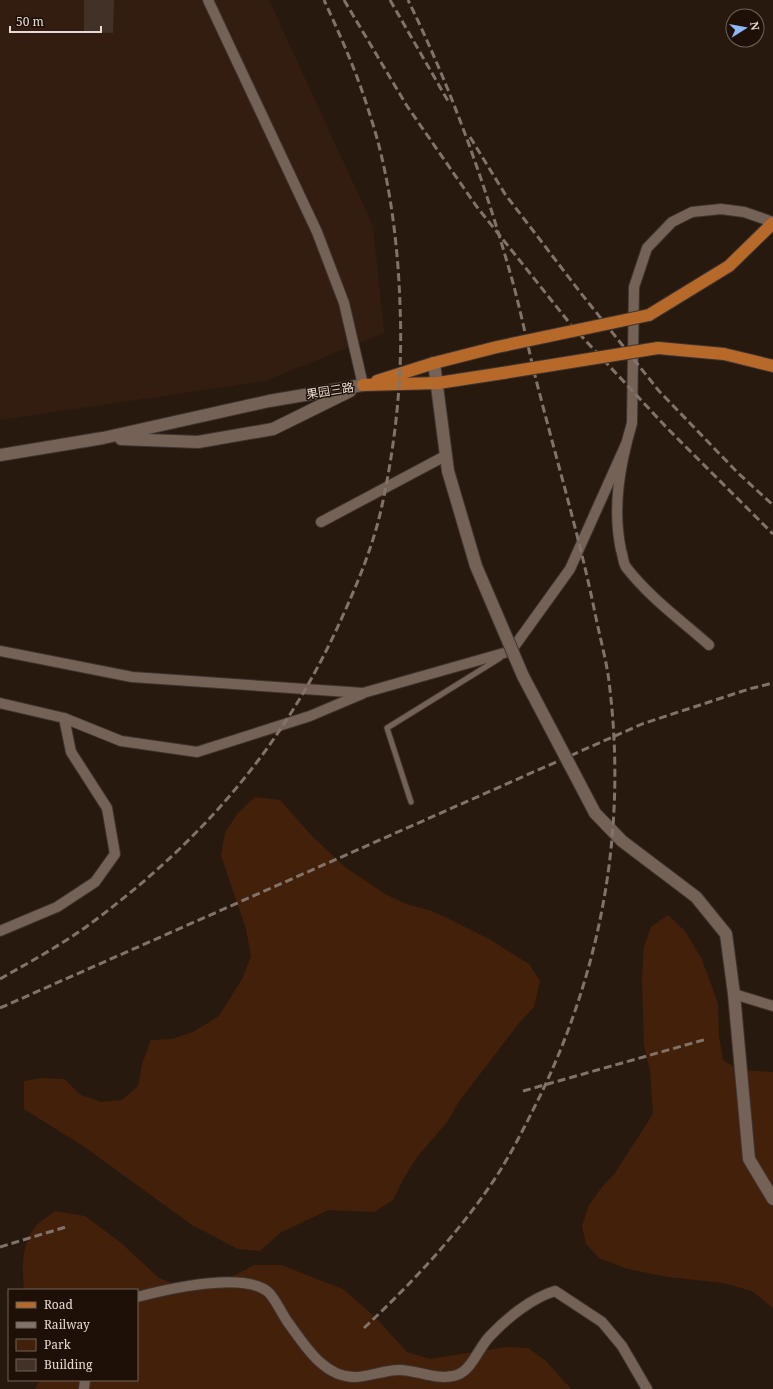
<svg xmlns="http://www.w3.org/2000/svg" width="773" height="1389" font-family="'Noto Serif','Noto Sans SC',serif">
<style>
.built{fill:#331d10}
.green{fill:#432009}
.building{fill:#423127}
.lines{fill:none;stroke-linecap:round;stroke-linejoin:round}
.service-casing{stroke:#3f3430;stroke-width:7}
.minor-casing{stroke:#3f3430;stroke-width:12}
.tertiary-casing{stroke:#3f3430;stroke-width:14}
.primary-casing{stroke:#3f3430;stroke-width:14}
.service{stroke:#756257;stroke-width:5}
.minor{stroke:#756257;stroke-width:10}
.tertiary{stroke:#756257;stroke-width:12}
.primary{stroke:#b66929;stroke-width:12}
.rail{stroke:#81736b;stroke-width:3;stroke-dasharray:8 4;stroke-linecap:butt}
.tertiary-bridge-casing{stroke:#3f3430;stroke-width:14;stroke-linecap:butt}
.primary-bridge-casing{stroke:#3f3430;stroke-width:14;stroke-linecap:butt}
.tertiary-bridge{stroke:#756257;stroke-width:12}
.primary-bridge{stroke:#b66929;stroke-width:12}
.labels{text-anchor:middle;stroke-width:3;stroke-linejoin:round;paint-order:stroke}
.street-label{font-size:12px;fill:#e7dcd5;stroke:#1f1007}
</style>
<rect width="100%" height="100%" fill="#28190f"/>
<!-- built -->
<path class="built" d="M0,0H269L373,226L384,333L265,381L0,420Z"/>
<!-- green -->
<g class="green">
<path d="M255,797L280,800L311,835L345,867L385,894L406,904L429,910L447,918L489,939L529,964L540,981L534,1007L519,1023L458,1103L448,1121L417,1157L405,1176L393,1200L374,1212L328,1210L280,1233L260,1251L238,1249L192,1225L86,1148L24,1109V1081L42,1078L64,1079L81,1095L101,1102L122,1100L138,1086L142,1064L151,1040L172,1039L193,1032L219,1016L242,979L251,956L246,929L221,855L225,833L237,814Z"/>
<path d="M668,915L685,931L701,958L710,981L718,1004L719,1036L723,1060L739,1070L773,1072V1308L752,1291L723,1283L668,1277L628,1269L599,1258L586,1244L582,1226L589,1205L602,1187L615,1173L653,1114L650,1071L644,1045L642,978L644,947L651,927Z"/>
<path d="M55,1211L85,1216L120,1242L159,1278L186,1289L215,1286L254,1265H281L343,1289L376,1318L407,1352L430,1359L506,1347L528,1348L546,1361L571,1389H35L40,1380H137V1290H24C22,1268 21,1246 35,1227C40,1221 49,1216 55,1211Z"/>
</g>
<!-- building -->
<path class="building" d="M84,0H114L113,33L84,32Z"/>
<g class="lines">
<defs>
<path id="service" d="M411,802L387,728L500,658"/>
<g id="minor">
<path d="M208,0L317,232L344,303L363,385"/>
<path d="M321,522L445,456"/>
<path d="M709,645C682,621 648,596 626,567C623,563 623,555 621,550C612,507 620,464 632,423L634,287L647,248L672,222L692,212L721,209L744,212L773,222"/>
<path d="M0,651L132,677L363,693L511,651L570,569L626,444"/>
<path d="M0,703L64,718L121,741L197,752L310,716L362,694"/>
<path d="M0,931L57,907L95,882L115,854L107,808L71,752L64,718"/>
<path d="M734,994L773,1006"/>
<path d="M137,1297C168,1289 241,1272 267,1291C274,1296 282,1314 287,1321C304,1344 323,1377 354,1377C369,1377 384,1370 399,1370C417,1370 435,1380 453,1376C472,1373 478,1347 491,1335C508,1317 532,1298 555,1291L602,1322L622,1346L647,1389"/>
<path d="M84,1389L85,1380"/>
</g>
<g id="tertiary">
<path d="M434,363L448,471"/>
<path d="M121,439L198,442L273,429L350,391"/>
<path d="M0,455L103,438L269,401L363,385"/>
<path d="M595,813L622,841L696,897L726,934L734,994L749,1159L773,1199"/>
</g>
<g id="primary">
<path d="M649,315L729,266L773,223"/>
<path d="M658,348L724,354L773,366"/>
<path d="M377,381L434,363L497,347"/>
<path d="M363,385L438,383L503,373"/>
</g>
</defs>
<!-- service casing -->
<use href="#service" class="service-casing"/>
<!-- minor casing -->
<use href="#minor" class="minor-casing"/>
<!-- tertiary casing -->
<use href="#tertiary" class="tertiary-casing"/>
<!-- primary casing -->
<use href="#primary" class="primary-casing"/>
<!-- service -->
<use href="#service" class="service"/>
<!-- minor -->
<use href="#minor" class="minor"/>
<!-- tertiary -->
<use href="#tertiary" class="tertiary"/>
<!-- primary -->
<use href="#primary" class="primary"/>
<!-- rail -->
<g class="rail">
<path d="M344,0L407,106L477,207L572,326L667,428L773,534"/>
<path d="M390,0L448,101"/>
<path d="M470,137L505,194L580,292L659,391L738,473L773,505"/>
<path d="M0,979C33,960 67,942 98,918C208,835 288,740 344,613C359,580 373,545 381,510C396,443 403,373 400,305C398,242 389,171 369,112C357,73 341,37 324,0"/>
<path d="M0,1008L642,724L749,689L773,683"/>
<path d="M523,1091L707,1039"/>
<path d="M0,1247L69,1226"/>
<path d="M364,1328C411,1284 456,1236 492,1183C511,1155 526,1124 541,1094C604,962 628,820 608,674C605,656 600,637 596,618C581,543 559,469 540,395C530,358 523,320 513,283C486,186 452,90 408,0"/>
</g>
<defs>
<path id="tertiary-bridge" d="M448,471L476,566L523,676L595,813"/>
<g id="primary-bridge">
<path d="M497,347L649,315"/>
<path d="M503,373L658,348"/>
</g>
</defs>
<!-- tertiary-bridge casing -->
<use href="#tertiary-bridge" class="tertiary-bridge-casing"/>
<!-- primary-bridge casing -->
<use href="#primary-bridge" class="primary-bridge-casing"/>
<!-- tertiary-bridge -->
<use href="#tertiary-bridge" class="tertiary-bridge"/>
<!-- primary-bridge -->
<use href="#primary-bridge" class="primary-bridge"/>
</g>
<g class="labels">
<!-- street labels -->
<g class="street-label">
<text transform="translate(330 391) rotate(-9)" y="4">果园三路</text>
</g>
</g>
<!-- legend -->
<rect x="8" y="1289" width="130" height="92" fill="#1f1007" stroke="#6f6259"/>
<rect x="16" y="1302" width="20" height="6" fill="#b66929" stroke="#6f6259"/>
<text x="44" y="1309" font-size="12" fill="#e7dcd5">Road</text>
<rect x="16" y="1322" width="20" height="6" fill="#81736b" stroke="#6f6259"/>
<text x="44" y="1329" font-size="12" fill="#e7dcd5">Railway</text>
<rect x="16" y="1339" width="20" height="12" fill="#432009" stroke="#6f6259"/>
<text x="44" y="1349" font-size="12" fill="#e7dcd5">Park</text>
<rect x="16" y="1359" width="20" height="12" fill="#423127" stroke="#6f6259"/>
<text x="44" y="1369" font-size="12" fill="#e7dcd5">Building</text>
<!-- north arrow -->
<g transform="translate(745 28) rotate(79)"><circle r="19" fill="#1f1007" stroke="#6f6259"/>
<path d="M0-3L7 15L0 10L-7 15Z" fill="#90b8fd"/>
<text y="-6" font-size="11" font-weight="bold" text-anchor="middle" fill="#e7dcd5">N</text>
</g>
<!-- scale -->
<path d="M10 26v6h91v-6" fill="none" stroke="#e7dcd5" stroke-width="2"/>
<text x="16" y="26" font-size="12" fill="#e7dcd5" stroke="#1f1007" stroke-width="3" paint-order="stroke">50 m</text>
</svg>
